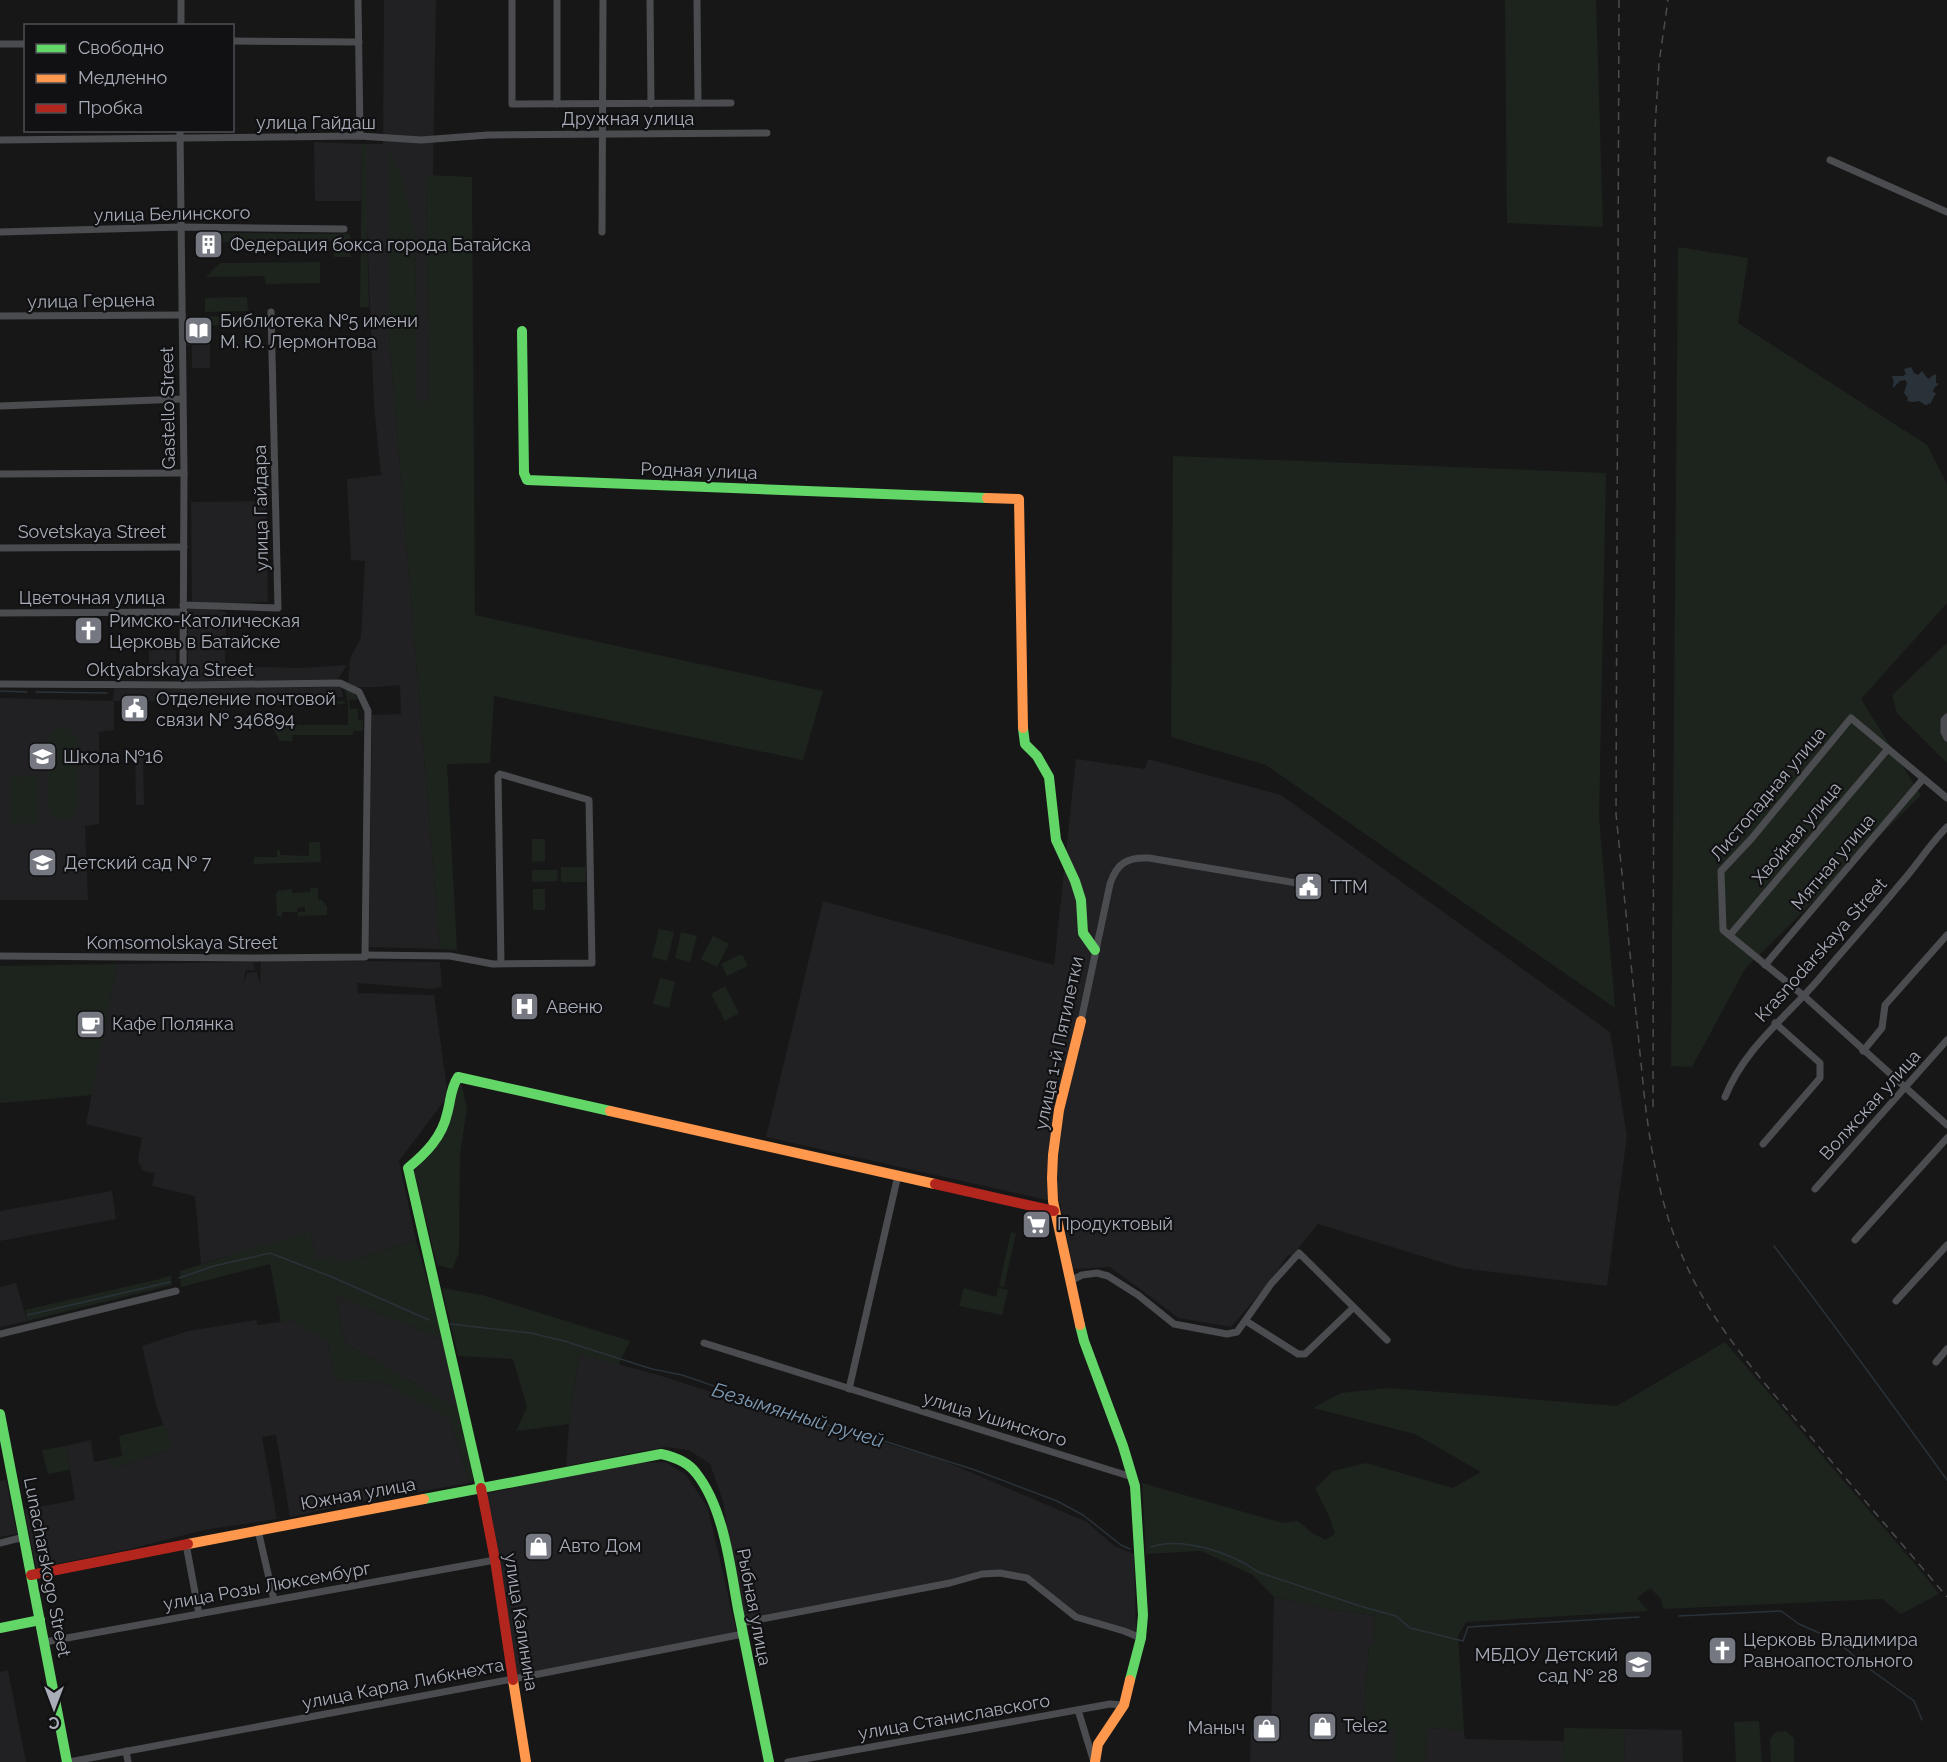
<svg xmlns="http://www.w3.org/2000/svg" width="1947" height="1762" font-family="Raleway,sans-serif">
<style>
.built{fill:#212123}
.green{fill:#1d241e}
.water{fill:#2a3239}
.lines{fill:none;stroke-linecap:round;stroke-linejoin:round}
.stream{stroke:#2a3239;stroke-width:1.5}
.street{stroke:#4b4c50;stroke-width:7}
.fast{stroke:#63d668;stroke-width:10}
.slow{stroke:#ff974d;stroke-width:10}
.jam{stroke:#b3261e;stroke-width:10}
.rail{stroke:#4b4c4f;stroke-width:1.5;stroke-dasharray:8 6;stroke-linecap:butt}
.labels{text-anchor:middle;stroke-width:4.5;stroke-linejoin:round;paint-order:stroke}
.street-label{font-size:18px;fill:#a8adb8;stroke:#111113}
.poi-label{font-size:18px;fill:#a8adb8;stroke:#111113;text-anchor:start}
.water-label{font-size:20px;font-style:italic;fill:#7f9bb3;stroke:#111113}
</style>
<rect width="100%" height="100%" fill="#171717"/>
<!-- built -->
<g class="built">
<path d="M384,0H436L433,175L426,176L429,401H416L415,233L389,334L440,949L369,947L372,715L401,714L400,685L378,687H348L350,658L361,638L365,561L351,560L347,479L381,475L374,406L367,230V144H383Z"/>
<path d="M314,142L362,144L361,201H315Z"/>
<path d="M325,318V329H300V319Z"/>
<path d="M183,319H194L195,339L210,340V368H192V345H184Z"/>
<path d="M266,501L268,602L192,604L191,502Z"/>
<path d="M188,609H213L226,612L225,666L301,668L347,665L337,680L188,682Z"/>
<path d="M149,644L176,645V675H149Z"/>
<path d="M341,687L343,697L266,698L249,700L114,701V730L99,732V824L85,826L88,900H0V698L113,701L114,689Z"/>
<path d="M135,755H143L144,805H136Z"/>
<path d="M1076,759L1145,769L1148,759L1281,795L1610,1032L1627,1136L1607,1286L1460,1268L1318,1224L1292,1256L1288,1255L1270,1282L1231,1327L1179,1318L1110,1267L1073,1269L1060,1203L766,1137L823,901L1054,965Z"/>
<path d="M261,960L440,962L442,987L431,989L357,983L358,993L434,995L448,1096L399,1161L416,1240L348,1262L316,1260L310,1231L277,1242L201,1264L195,1196L152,1186L155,1173L143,1171L138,1161L142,1138L86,1124L117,964L253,962L255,970H246L243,984L247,973L257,972L260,985Z"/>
<path d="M112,1191L116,1219L0,1241V1211Z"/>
<path d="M16,1283L27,1321L0,1327V1287Z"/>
<path d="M335,1295L444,1340L458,1409L345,1343Z"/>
<path d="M256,1320L258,1325L292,1320L328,1342L335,1380L385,1383L450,1419L470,1483L358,1502L290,1517L276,1435L262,1437L277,1519L204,1530L126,1550L36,1568L24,1510L75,1500L66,1446L91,1440L94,1462L109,1459L111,1469L173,1449L157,1408L142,1346L188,1331Z"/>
<path d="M579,1354L655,1374L777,1413L937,1458L1087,1522L1114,1546L1134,1554L1136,1632L1073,1613L1025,1575L991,1570L946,1581L745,1620L731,1556L723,1501L710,1464L689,1450L665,1447L566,1466L569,1424Z"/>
<path d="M666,1462L686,1475L708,1508L737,1634L514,1675L485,1494L627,1463Z"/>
<path d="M6,1480L17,1534L0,1537V1481Z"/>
<path d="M1274,1597L1329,1609L1375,1615L1374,1645H1369L1363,1728L1394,1730V1762H1250L1251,1730L1271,1731Z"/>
<path d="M8,1670L26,1762H0V1672Z"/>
<path d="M1426,1728L1464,1730L1465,1739L1564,1741L1563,1762H1425Z"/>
<path d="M1625,1729L1682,1730L1683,1762H1624Z"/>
</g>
<!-- green -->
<g class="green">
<path d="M1505,0H1596L1603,227L1507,223Z"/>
<path d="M362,144H367V230L369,307H360Z"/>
<path d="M389,149L401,174L415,233L417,401H429L426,175L472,177L475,615L823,691L803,760L494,696L490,763L447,764L457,950L440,949L389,334Z"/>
<path d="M219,233L350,234L351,257H334L333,241L219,242Z"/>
<path d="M1678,247L1748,258L1738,323L1927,445L1947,484V603L1861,699L1921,795L1745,969L1692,1067L1671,1066Z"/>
<path d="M320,262V283L266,284L264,276L206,277L220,263Z"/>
<path d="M247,297L248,311L205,312V298Z"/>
<path d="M261,315V324L196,326V317Z"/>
<path d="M1173,456L1606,473L1599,817L1615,1008L1266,765L1171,737Z"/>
<path d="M1947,643V763L1897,713L1892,695Z"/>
<path d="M345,688L351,690L358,699L349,700L350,709H358V720H363V731H353V735H293L292,741H280L271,725H348V705Z"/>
<path d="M344,701L345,704L262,705V702Z"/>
<path d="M65,728L70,729L78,739V807C75,820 65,821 53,816L48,806L47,739L55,729Z"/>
<path d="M37,776L38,823H11L10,777Z"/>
<path d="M532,839H545V861L532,862Z"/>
<path d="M309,842H320L321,862L254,864V857H277V850H280V855L309,856Z"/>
<rect x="561" y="867" width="25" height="15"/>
<path d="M532,870H557L558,881L532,882Z"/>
<path d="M311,888H318V900H322L327,907V915L298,916V912H305V907L297,908V912H282V917L277,916L276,894L278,891L292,889V893L310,892Z"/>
<rect x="533" y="889" width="12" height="21"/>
<path d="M659,929L674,932L667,961L652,957Z"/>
<path d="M681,932L697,936L690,962L675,958Z"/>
<path d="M713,936L729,944L717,967L701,959Z"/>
<path d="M742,954L748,966L727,976L721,964Z"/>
<path d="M117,964L92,1095L0,1103V966Z"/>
<path d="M660,978L675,982L669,1008L653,1004Z"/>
<path d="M725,986L739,1013L725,1021L711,994Z"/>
<path d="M461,1082L467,1108L460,1155L459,1253L452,1269L437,1265L414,1172L441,1137L455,1089Z"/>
<path d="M310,1231L316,1259L334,1256L335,1260L348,1262L416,1240L444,1340L335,1295L345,1343L458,1409L474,1481L470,1483L450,1419L385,1383L335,1380L328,1342L292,1320L281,1322L270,1264L181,1287L180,1271Z"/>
<path d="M1011,1232L1016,1233L1004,1287L999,1286Z"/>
<path d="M171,1275L172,1285L27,1321L25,1310L160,1279Z"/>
<path d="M442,1288L482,1295L630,1341L618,1365L579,1354L569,1424L516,1431L527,1407L513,1359L458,1356Z"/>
<path d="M964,1288L996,1297L998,1288L1008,1290L1002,1315L959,1306Z"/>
<path d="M1725,1342L1925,1576L1939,1594L1901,1614L1882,1599L1663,1609L1661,1599L1650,1588L1637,1598L1648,1611L1466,1622L1458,1636L1464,1730L1426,1728L1425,1762H1394V1730L1363,1728L1369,1645L1374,1644L1375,1615L1329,1609L1274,1597L1253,1575L1201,1551L1146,1554L1142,1483L1283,1523L1298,1521L1311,1532L1325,1540L1335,1534L1329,1516L1315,1488L1333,1471L1366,1463L1453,1488L1481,1472L1415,1434L1313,1408L1341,1393L1389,1388L1617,1406Z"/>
<path d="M164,1425L173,1449L111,1469L109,1459L122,1456L119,1436Z"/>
<path d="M66,1446L70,1470L48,1474L42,1450Z"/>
<path d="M1759,1721L1762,1762H1736L1734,1722Z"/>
<path d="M1564,1728L1625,1729L1624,1762H1563Z"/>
<path d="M1786,1731L1794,1738V1762H1771L1770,1739L1775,1732Z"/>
</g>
<!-- water -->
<path class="water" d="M1911,367L1914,373L1918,375L1922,371L1928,379L1935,374L1936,375V383L1939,384L1934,388L1933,392L1936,393L1930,404L1927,403L1928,405H1925L1919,401L1914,402L1907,401L1908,398L1904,393L1907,383L1905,380L1900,381L1893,388V384L1894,382L1892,376H1903L1906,374L1904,369Z"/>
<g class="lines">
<!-- stream -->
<g class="stream">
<path d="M0,691L27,692"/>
<path d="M36,692L107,693"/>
<path d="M1774,1246C1833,1323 1890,1401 1947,1480"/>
<path d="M179,1278L214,1266L270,1253L332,1277L429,1320"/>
<path d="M28,1315L170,1282"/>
<path d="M450,1324L531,1333L564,1341L652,1369L682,1375L839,1429L884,1441L975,1470L1057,1501L1083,1515L1121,1545L1130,1549"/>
<path d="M1151,1547C1182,1536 1232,1553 1258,1572L1360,1606L1396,1616L1410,1628L1463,1641L1468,1627L1639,1617"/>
<path d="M1679,1616L1781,1611L1799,1624L1835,1640L1871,1670L1914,1701L1922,1720"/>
</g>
<!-- street -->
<g class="street">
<path d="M181,0V26"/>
<path d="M358,0L360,136"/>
<path d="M512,0V104L731,103"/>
<path d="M557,0V104"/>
<path d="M650,0L651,104"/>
<path d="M697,0L698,103"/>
<path d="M232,41L359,42"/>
<path d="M0,44H26"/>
<path d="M180,130L184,473L183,685"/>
<path d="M0,140L360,136L421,140L488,135L767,133"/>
<path d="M1830,160L1947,212"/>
<path d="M0,232L181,227L344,229"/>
<path d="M602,232L603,0"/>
<path d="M0,316L182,315"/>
<path d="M0,406L182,399"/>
<path d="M0,474L184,473"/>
<path d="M0,548L184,547"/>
<path d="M183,605L278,608L271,312"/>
<path d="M0,613L184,612"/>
<path d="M0,684L189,685L340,683L359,692L368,711L365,957L249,958L0,956"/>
<path d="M1947,717L1944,720V732L1947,738"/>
<path d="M1947,798L1851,718L1752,838L1721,871L1723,930L1804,996L1947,1125"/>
<path d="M1730,935L1887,750"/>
<path d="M365,955L450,956L493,964L592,963L589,800L500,774L498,776L501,964"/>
<path d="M1765,965L1923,779"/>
<path d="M1081,1021L1110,884C1117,863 1127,857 1149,858L1308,885"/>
<path d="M1863,1051L1882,1028L1885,1005L1947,935"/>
<path d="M1725,1097C1744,1049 1785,1018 1818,980C1845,948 1874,916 1901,883C1917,865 1930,844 1947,827"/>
<path d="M1763,1144L1820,1078V1063L1775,1023"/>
<path d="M1815,1189L1947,1040"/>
<path d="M1855,1240L1947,1138"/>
<path d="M1070,1281L1082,1275L1097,1273L1108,1276L1138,1295L1174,1324L1227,1334L1237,1332L1271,1284L1299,1253L1387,1340"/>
<path d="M1896,1301L1947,1245"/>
<path d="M1246,1321L1298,1354H1305L1353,1308"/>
<path d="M0,1334L176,1291"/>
<path d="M704,1343L1132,1477"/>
<path d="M1936,1362L1947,1349"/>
<path d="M849,1389L898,1175"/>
<path d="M258,1530L274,1600"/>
<path d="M0,1543L24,1537"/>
<path d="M186,1544L199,1614"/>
<path d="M741,1623L950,1583L982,1574L1000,1573L1027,1578L1076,1617L1124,1631L1141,1638"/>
<path d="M45,1642L495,1560"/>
<path d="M1078,1710L1093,1759"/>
<path d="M126,1751L128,1762"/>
<path d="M69,1762L513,1679L743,1634"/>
<path d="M788,1762L1110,1704L1124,1705"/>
</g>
<!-- fast -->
<g class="fast">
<path d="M522,331L524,473L527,480L987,498"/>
<path d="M1023,728L1025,744L1037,756L1049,777L1056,840L1075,881L1081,900L1083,933L1095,950"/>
<path d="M1080,1325L1084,1341L1123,1446L1135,1486L1143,1615L1141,1638L1130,1680"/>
<path d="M0,1414L67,1762"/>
<path d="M481,1488L408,1168C426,1153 442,1137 447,1114C451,1101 450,1089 458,1077L610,1111"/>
<path d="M424,1499L661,1454C675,1457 688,1462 696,1473C724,1508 730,1566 738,1609C748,1660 759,1711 769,1762"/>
<path d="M0,1628L40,1620"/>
</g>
<!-- slow -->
<g class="slow">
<path d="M987,498L1019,499L1023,728"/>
<path d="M610,1111L935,1184"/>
<path d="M1080,1325L1053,1201L1052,1178L1053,1155L1059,1110L1081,1021"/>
<path d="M188,1544L424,1499"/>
<path d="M513,1680L526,1762"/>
<path d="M1095,1762L1098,1744L1124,1705L1130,1680"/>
</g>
<!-- jam -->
<g class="jam">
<path d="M935,1184L1054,1211"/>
<path d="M481,1488L495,1560L513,1680"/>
<path d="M31,1575L188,1544"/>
</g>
<!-- rail -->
<g class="rail">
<path d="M1619,0L1616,814L1644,1093C1651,1156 1662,1216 1690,1273C1719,1333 1765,1384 1808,1434C1854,1488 1901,1543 1947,1597"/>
<path d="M1653,1107L1655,128L1659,63L1668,0"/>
</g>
</g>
<!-- icons -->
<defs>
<symbol id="building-square" viewBox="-11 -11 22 22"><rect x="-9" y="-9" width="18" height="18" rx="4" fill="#757880" stroke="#111113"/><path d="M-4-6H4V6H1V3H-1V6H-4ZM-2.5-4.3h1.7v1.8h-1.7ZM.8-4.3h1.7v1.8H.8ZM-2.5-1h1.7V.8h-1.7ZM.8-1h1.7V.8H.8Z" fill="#fff"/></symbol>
<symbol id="library-square" viewBox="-11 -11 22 22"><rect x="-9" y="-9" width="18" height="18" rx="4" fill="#757880" stroke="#111113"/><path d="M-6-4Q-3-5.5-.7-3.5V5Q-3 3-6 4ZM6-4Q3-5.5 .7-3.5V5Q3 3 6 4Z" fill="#fff"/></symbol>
<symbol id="church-square" viewBox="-11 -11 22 22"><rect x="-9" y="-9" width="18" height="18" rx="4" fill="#757880" stroke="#111113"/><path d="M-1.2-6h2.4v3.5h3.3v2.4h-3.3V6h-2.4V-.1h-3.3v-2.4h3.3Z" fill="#fff"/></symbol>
<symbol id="civic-square" viewBox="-11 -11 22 22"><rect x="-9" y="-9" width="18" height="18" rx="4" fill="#757880" stroke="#111113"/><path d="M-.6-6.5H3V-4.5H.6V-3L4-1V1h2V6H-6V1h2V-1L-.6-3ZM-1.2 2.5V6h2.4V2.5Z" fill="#fff"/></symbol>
<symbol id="school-square" viewBox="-11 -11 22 22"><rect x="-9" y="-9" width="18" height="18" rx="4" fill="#757880" stroke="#111113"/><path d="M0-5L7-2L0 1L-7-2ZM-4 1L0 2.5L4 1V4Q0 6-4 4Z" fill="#fff"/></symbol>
<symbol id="hospital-square" viewBox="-11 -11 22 22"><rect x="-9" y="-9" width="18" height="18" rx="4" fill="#757880" stroke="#111113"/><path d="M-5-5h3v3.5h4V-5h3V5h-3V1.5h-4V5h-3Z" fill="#fff"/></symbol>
<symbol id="cafe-square" viewBox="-11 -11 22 22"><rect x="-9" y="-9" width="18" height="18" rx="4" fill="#757880" stroke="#111113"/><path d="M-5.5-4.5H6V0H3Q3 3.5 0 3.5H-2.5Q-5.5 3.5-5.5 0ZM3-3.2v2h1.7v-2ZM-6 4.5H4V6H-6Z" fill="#fff"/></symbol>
<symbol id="supermarket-square" viewBox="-11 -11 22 22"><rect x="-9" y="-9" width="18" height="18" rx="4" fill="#757880" stroke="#111113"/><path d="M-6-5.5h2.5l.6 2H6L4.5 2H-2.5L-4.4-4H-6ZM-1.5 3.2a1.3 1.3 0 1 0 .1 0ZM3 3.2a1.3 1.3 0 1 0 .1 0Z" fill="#fff"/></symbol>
<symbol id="shop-square" viewBox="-11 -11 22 22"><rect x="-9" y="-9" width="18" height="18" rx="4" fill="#757880" stroke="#111113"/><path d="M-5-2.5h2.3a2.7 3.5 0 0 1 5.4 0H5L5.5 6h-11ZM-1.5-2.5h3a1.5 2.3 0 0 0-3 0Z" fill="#fff"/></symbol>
</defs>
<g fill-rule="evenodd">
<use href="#building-square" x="192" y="228" width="33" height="33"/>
<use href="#library-square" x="182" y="314" width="33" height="33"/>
<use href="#church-square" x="72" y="614" width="33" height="33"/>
<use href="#civic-square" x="118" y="692" width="33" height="33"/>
<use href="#school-square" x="26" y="740" width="33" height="33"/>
<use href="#school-square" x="26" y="846" width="33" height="33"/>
<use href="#civic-square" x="1292" y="870" width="33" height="33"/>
<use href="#hospital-square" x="508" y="990" width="33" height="33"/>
<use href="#cafe-square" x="74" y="1008" width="33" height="33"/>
<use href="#supermarket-square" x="1020" y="1208" width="33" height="33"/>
<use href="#shop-square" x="522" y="1530" width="33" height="33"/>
<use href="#church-square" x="1706" y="1634" width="33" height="33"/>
<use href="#school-square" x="1622" y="1648" width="33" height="33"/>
<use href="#shop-square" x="1306" y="1710" width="33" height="33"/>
<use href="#shop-square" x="1250" y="1712" width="33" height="33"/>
</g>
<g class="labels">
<!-- street labels -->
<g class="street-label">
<text x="628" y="125">Дружная улица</text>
<text x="316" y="129">улица Гайдаш</text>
<text transform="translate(172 214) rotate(-1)" y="6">улица Белинского</text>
<text transform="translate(91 301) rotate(-1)" y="6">улица Герцена</text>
<text transform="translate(168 408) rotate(-91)" y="6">Gastello Street</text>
<text transform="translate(699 471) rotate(2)" y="6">Родная улица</text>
<text transform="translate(261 508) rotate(-91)" y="6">улица Гайдара</text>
<text x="92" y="538">Sovetskaya Street</text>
<text x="92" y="604">Цветочная улица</text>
<text x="170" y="676">Oktyabrskaya Street</text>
<text transform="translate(1768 794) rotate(-50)" y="6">Листопадная улица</text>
<text transform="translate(1797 833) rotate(-50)" y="6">Хвойная улица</text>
<text transform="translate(1833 862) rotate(-50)" y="6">Мятная улица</text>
<text x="182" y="949">Komsomolskaya Street</text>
<text transform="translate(1821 950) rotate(-48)" y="6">Krasnodarskaya Street</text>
<text transform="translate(1059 1043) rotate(-78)" y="6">улица 1-й Пятилетки</text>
<text transform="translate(1870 1105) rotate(-48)" y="6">Волжская улица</text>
<text transform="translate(995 1419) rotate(17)" y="6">улица Ушинского</text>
<text transform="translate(358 1494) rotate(-10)" y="6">Южная улица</text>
<text transform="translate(47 1567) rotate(79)" y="6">Lunacharskogo Street</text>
<text transform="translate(267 1586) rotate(-10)" y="6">улица Розы Люксембург</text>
<text transform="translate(754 1607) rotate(79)" y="6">Рыбная улица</text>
<text transform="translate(521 1622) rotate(81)" y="6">улица Калинина</text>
<text transform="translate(403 1684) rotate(-11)" y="6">улица Карла Либкнехта</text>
<text transform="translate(954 1717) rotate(-10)" y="6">улица Станиславского</text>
</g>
<!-- poi labels -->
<g class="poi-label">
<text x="230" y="251">Федерация бокса города Батайска</text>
<text x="220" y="327">Библиотека №5 имени<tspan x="220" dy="21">М. Ю. Лермонтова</tspan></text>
<text x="109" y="627">Римско-Католическая<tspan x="109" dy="21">Церковь в Батайске</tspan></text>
<text x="156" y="705">Отделение почтовой<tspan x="156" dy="21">связи № 346894</tspan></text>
<text x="63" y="763">Школа №16</text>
<text x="64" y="869">Детский сад № 7</text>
<text x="1330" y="893">ТТМ</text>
<text x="546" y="1013">Авеню</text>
<text x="112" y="1030">Кафе Полянка</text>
<text x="1057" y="1230">Продуктовый</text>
<text x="559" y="1552">Авто Дом</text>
<text x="1743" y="1646">Церковь Владимира<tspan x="1743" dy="21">Равноапостольного</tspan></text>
<text x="1618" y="1661" text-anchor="end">МБДОУ Детский<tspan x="1618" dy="21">сад № 28</tspan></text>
<text x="1343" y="1732">Tele2</text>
<text x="1245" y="1734" text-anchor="end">Маныч</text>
</g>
<!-- water labels -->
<g class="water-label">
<text transform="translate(798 1415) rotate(17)" y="7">Безымянный ручей</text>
</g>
</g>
<!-- legend -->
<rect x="24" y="24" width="210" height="108" fill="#111113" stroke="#4d4f55" stroke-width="1.5"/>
<rect x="36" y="44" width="30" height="9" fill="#63d668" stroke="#4d4f55" stroke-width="1.5"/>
<text x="78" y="54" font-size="18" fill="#a8adb8">Свободно</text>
<rect x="36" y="74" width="30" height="9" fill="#ff974d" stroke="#4d4f55" stroke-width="1.5"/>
<text x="78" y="84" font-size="18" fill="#a8adb8">Медленно</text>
<rect x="36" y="104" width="30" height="9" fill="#b3261e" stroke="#4d4f55" stroke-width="1.5"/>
<text x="78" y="114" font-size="18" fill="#a8adb8">Пробка</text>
<!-- north arrow -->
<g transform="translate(54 1708) rotate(180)" stroke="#111113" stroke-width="4.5" paint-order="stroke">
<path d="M0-4.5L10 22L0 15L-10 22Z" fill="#a8adb8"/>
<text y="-9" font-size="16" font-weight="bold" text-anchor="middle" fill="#a8adb8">С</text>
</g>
</svg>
